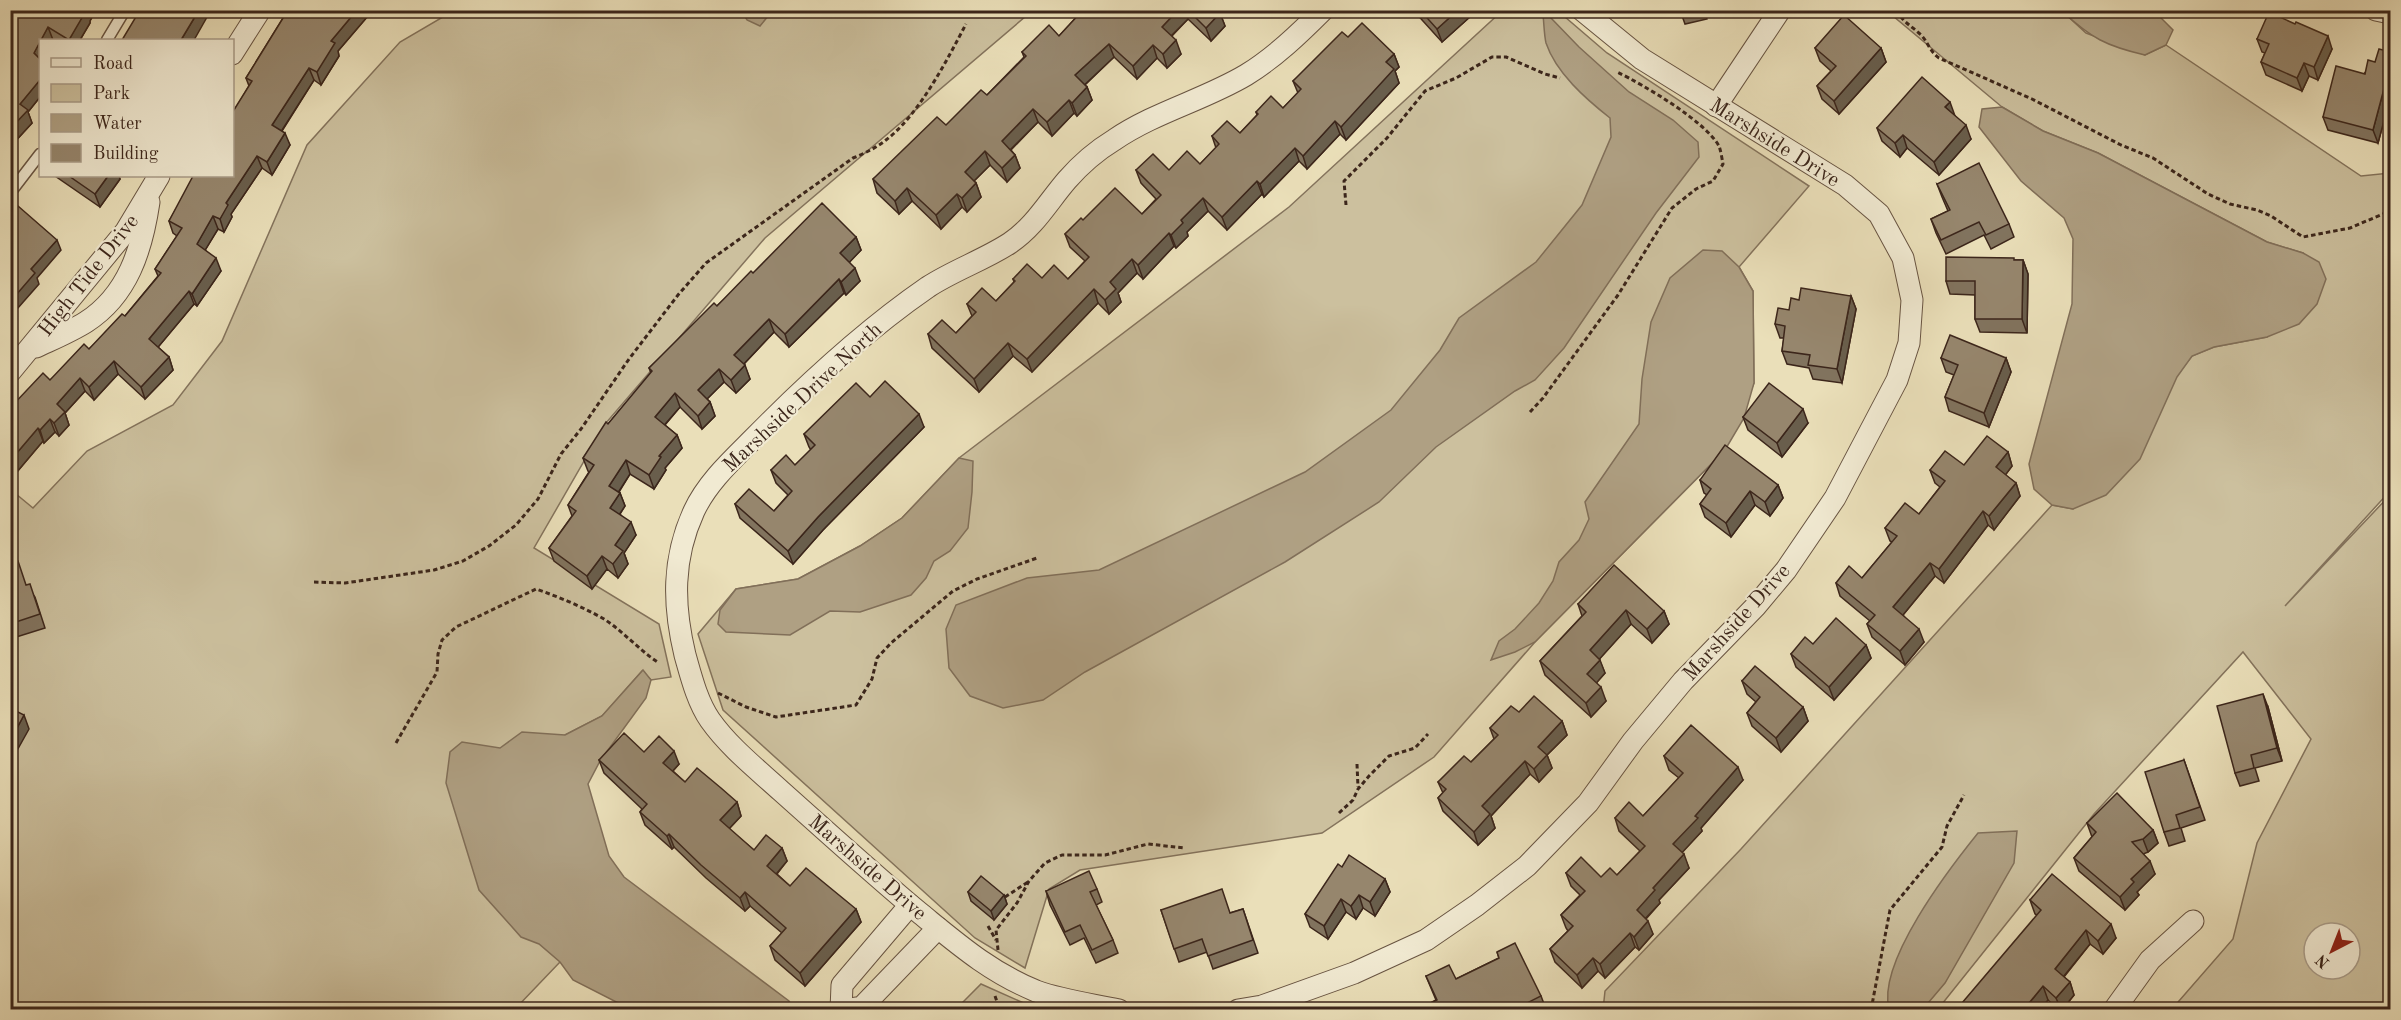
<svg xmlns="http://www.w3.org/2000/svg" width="2401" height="1020" font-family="'Old Standard TT',serif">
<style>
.green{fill:#ccc09e;stroke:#84735c;stroke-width:1.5;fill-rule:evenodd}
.water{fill:#afa083;stroke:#816f59;stroke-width:1.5}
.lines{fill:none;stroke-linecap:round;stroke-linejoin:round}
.service-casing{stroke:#685442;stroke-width:13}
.minor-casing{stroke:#685442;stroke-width:23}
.path{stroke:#3c261b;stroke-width:3;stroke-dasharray:4.5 3;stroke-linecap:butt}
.service{stroke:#f1ead2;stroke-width:10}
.minor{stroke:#f1ead2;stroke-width:21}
.wall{fill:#81735e;stroke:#3c261b;stroke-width:1.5}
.shaded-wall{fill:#695e4c;stroke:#3c261b;stroke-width:1.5}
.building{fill:#96866d;stroke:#3c261b;stroke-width:1.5}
.labels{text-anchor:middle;stroke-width:4.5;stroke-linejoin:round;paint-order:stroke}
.street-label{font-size:21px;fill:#3c261b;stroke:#f1ead2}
</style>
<rect width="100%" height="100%" fill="#eadfb9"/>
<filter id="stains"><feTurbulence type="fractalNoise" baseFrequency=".00333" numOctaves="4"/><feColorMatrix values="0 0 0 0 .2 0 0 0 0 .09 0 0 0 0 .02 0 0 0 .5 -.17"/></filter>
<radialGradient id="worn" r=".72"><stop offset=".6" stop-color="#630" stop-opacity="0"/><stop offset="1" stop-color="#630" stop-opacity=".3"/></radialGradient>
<!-- green -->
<g class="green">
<path d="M453,11H1032L765,238L606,423L534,548L659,624L671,677L651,680L642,671L602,716L565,735L560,962L515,1009H11L10,489L33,508L87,451L173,405L222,341L307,145L400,42Z"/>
<path d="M1502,11H1558L1607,53L1809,186L1739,267L1753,291L1754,383L1725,450L1535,642L1434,757L1322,833L1080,870L1049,889L1025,968L975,938L723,710L698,634L736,589L798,579L860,546L902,518L959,458L1289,207Z"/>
<path d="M1887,11H2062L2086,33L2145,55L2166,45L2361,176L2390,173V491L2285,606L2390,495V1009H2172L2233,939L2257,843L2311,739L2243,652L2094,814L1938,1009L1603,1010L1605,991L1741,849L2052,505L2073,509L2192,356L2214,347L2267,337L2303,253L2267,242L2098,153L2043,131L2002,107ZM2314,933H2350V969H2314Z"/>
<path d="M981,984L1037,1009L963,1010L958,1007Z"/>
</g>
<!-- water -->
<g class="water">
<path d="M741,10H780V11L769,15L760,26L747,20Z"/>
<path d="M2062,11H2158L2159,16L2173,30L2166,45L2145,55C2106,46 2091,38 2062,11Z"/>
<path d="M1543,15L1549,16L1579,47L1629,92L1673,120L1698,142L1699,157L1656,213L1564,348L1535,380L1515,391L1436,447L1379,502L1285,562L1085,672L1043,700L1003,708L970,696L949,668L946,629L956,605L1027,578L1099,570L1305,472L1391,410L1440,350L1459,318L1536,262L1582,205L1611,137L1610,118C1586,99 1556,73 1546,43C1544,34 1544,23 1543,15Z"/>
<path d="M2002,107L2043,131L2098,153L2267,242L2303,253L2319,262L2326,279L2317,304L2299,324L2267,337L2214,347L2192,356L2177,377L2140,459L2106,495L2073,509L2052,505L2034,489L2029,464L2072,304L2073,239L2064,218L2021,181L1979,127L1982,109Z"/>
<path d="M1703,250L1722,251L1739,267L1753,291L1754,383L1744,418L1725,450L1535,642L1515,652L1491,660L1499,641L1515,629L1539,603L1553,581L1559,562L1579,540L1589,519L1585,502L1639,424L1642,379L1651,322L1670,278Z"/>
<path d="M959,458L973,461L972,492L968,528L950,551L934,561L926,578L911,595L860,612L830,611L790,635L726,632L718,624L720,610L736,589L798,579L860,546L902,518Z"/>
<path d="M643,670L651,680L646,698L600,761L588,784L609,856L624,877L789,1001L794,1009H630L573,980L560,962L539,944L521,937L479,890L446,783L450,752L462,742L500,748L522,732L565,735L602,716Z"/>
<path d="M2017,831L2014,863L1945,983L1923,1009H1889C1877,962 1949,869 1978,833Z"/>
</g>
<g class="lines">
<defs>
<g id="service">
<path d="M107,40L125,10"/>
<path d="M10,193L40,154"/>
</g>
<g id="minor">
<path d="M2376,10L2390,13"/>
<path d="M232,54L260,10"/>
<path d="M1716,106L1780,10"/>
<path d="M36,347C53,339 70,332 86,322C128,295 142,249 149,202"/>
<path d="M10,372L126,231L159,176"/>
<path d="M841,1010L842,985L910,905"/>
<path d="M843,1010L862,1007L938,928"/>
<path d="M1119,1010C1091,1004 1064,1001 1036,991C990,972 959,945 921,914C873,874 827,832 781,791C757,769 729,747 710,720C697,701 691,676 685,655C673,605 672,559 694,511C707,483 731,461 753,439C807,384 864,331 928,287C954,270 984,260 1010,243C1035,226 1048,202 1067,180C1081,164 1096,151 1114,140C1155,112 1204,100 1246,75C1275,57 1299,34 1323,10"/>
<path d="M1238,1010L1262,1006L1354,973L1426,940L1477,905L1527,866L1588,803L1633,741L1683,681L1755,607L1786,570L1835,498L1897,380L1909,343L1912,300L1903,258L1879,214L1845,185L1642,59L1582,10"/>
<path d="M2114,1010L2150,960L2193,921"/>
</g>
</defs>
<!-- service casing -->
<use href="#service" class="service-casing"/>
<!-- minor casing -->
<use href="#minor" class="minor-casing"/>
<!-- path -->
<g class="path">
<path d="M1897,10C1902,22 1912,26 1921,35C1928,42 1930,52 1939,58L2032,99L2121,145L2153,158L2208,194L2230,204L2257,210L2271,216L2303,237L2350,228L2390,211"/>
<path d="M1346,205L1344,181L1387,138L1425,91L1456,78L1492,57H1506L1545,74L1560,78"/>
<path d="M1530,412L1543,398L1618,295L1672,208L1696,189L1713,181L1723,164C1722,159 1721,151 1719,146C1705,121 1644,85 1617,72"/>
<path d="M314,582L345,583L434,570L463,561L489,546L516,525L538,499L561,454L581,429L629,359L678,295L706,263L853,158C865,153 876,148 886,140C919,115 947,60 966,24"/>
<path d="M718,693L746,707L776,717L856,705L872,679L877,658L891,643L953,591L977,579L1037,558"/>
<path d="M396,743L437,672L438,654L442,640L456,627L536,589C559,597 583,607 604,619C624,632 639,650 659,663"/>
<path d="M1357,764L1358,787"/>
<path d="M1339,813L1353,800L1358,789L1369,776L1389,756L1415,748L1428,734"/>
<path d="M1005,897L1028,882"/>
<path d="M988,926L996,940"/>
<path d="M998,950L996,930L1017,903L1029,881L1045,863L1062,855H1105L1148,844L1185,848"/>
<path d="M995,996L1000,1010"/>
<path d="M1871,1010L1890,910L1942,847L1947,826L1964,795"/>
</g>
<!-- service -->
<use href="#service" class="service"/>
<!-- minor -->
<use href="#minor" class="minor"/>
</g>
<!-- wall -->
<g class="wall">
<path d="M16,10H96L90,21V23L80,40H40V97L28,112L32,123L10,147L17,12Z"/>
<path d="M288,10H364L367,17L338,51L339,56L321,85L314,80L282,131L290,145L272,175L262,168L231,214L232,217L224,232L218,229L205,250L221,271L197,306L194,304L158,347L169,357L173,370L145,399L118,374L94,400L85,391L65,413L69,425L59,436L55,432L44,443L43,441L11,479L15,492L10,499V408L50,380L89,349L125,316L158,276L155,269L177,236L173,233L169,221L249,86L246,78Z"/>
<path d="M1083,10H1218L1220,13L1225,26L1211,41L1188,19L1172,36L1181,54L1167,68L1157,58L1137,79L1114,57L1085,85L1087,87L1092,100L1077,116L1074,113L1052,136L1038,122L1011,150L1015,155L1020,168L1007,182L990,165L974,181L976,183L981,197L967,212L962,207L941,229L912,201L899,214L877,193L873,179L987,95L1024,57L1022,52L1059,36Z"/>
<path d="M1413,10H1471L1472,15L1442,42Z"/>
<path d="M1680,10H1705L1707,19L1685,24Z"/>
<path d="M1348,37L1394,54L1399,67L1395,71L1399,83L1346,140L1340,134L1307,169L1299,161L1264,197L1262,194L1227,230L1208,211L1187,232L1188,236L1176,248L1174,246L1143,279L1137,273L1118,293L1121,302L1109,314L1098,303L1032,372L1013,356L979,392L932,348L928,334L956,333L972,316L967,304L996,301L1014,282L1013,279H1068L1085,261L1070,247L1065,234L1083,220L1142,214L1156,199L1141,183L1136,170H1169L1200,164L1216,148L1212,136L1240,133L1257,115L1256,112L1283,108L1298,93L1293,81Z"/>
<path d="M2257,39L2332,49L2318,80L2309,76L2302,91L2266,75L2261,62L2265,53L2262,52Z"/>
<path d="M1815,48H1881L1886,62L1839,114L1822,99L1817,86L1831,71L1820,61Z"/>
<path d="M2391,52V95L2378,143L2328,130L2323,117L2375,62Z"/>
<path d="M1955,116L1971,139L1939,175L1907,148L1900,157L1882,141L1877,128Z"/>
<path d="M55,176H119L120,179L100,207Z"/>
<path d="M1937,184L2009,224L2014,237L1991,249L1984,235L1946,254L1936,233L1931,219L1948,211L1942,197Z"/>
<path d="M856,237L861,250L849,262L860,281L846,295L844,293L789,347L774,332L744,364L750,379L736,393L724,382L707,399L710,402L715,416L702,429L680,407L665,425L677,435L682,448L665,468L666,470L654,489L630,474L619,492L620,493L625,506L620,514L636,535L624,553L628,564L618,578L607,569L592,589L554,561L549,548L572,516L568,505L589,472L588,471L583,458L608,424L651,373L649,368L753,273Z"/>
<path d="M2015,260H2023L2028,274L2027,333L1980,332L1975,319V295L1950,294L1946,281Z"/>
<path d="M1851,296L1856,309L1842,383L1813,379L1809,368L1787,364L1782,351L1784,338H1780L1775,324L1799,300Z"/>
<path d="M1941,358H2006L2011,372L1989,427L1949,411L1945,397L1954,375L1946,372Z"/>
<path d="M870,397L924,427L823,530L793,564L740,518L735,504L774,511L788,495L776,483L771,470L795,465L811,450L809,447L804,434Z"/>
<path d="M1743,417L1808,423L1782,457L1748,430Z"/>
<path d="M2008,452L2012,466L2005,475L2016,483L2020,496L1994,530L1988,525L1944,583L1935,576L1903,615L1924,642L1905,665L1872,637L1867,624L1870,621L1840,596L1836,583L1862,578L1892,542L1890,541L1885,528L1919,514L1940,487L1935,483L1930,470L1964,465Z"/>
<path d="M1700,480L1778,485L1783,498L1770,516L1755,505L1731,537L1705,517L1700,504L1707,495L1704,493Z"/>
<path d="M10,564L35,597L45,628L10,639Z"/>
<path d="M1578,604L1664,611L1669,624L1652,643L1631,624L1599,659L1605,673L1596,683L1606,701L1591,717L1545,675L1540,661L1582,616Z"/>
<path d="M1813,644L1866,645L1871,658L1834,700L1796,667L1791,654Z"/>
<path d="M1742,681L1803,707L1808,721L1781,752L1752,726L1747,713L1756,702L1747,694Z"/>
<path d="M2268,707L2282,761L2255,768L2259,781L2240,786L2235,773Z"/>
<path d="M1519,712L1562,721L1567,735L1547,755L1552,768L1539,782L1530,774L1491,816L1495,828L1478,845L1443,811L1438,798L1443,793L1438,782L1471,762L1494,739L1490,728Z"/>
<path d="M644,752L679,764L673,771L685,782L737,802L741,816L729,829L754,850L782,848L787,861L777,874L790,886L856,909L861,922L805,986L775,960L770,946L782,933L750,906L745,911L706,878L674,847L672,849L645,825L640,812L642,809L604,773L599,760Z"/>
<path d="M1664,756L1743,780L1701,828L1702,831L1682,852L1689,868L1659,900L1660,903L1646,919L1653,934L1639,950L1635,947L1605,978L1598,971L1582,988L1555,962L1550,949L1568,931L1566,928L1561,915L1580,895L1571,886L1566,873L1601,877L1617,875L1640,851L1619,831L1615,818L1643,816L1679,778L1669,770Z"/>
<path d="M2184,760L2205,820L2181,828L2185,841L2169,846L2164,832Z"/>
<path d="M2087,823L2153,830L2158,843L2148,852L2143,854L2155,874L2137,892L2139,895L2125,910L2079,871L2074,858L2092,837Z"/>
<path d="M1342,867L1385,879L1390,892L1375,916L1363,908L1356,919L1346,912L1328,939L1310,927L1305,914Z"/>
<path d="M1097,889L1102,902L1096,905L1113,940L1118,953L1096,963L1084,938L1070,945L1050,905L1046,891Z"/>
<path d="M968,892L1004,895L1007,904L994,920L971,901Z"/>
<path d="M2030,900L2116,938L2103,954L2090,944L2064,977L2070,982L2074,995L2062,1010H2059L2048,1000L2039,1010L2037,915L2035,914Z"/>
<path d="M1243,909L1258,953L1213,969L1207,952L1179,962L1161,910L1230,913Z"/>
<path d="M1497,952L1541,996L1546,1009L1417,1010L1436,1000L1426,976L1456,979L1499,958Z"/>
</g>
<!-- shaded-wall -->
<g class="shaded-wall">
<path d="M85,10H96L90,21V23L80,40H69Z"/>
<path d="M199,10H211L194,40H181Z"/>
<path d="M357,10H364L367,17L338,51L339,56L321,85L317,72L331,41Z"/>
<path d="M1178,10H1185L1188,19L1167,40L1162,27Z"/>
<path d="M1458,10H1471L1472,15L1442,42L1437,29Z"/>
<path d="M1220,13L1225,26L1211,41L1206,28Z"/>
<path d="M48,27L53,40H41Z"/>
<path d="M2328,36L2332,49L2318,80L2314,67Z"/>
<path d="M1176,40L1181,54L1167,68L1163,54Z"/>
<path d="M40,41V61L34,53Z"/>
<path d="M1109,44L1114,57L1080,89L1075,75Z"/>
<path d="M1153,45L1157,58L1137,79L1133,66Z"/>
<path d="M1881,48L1886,62L1839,114L1834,101Z"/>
<path d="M1394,54L1399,67L1395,71L1399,83L1346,140L1341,127L1386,62Z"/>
<path d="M2304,63L2309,76L2302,91L2297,78Z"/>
<path d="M309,68L314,80L277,138L272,125Z"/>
<path d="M39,81L40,87V97L28,112L32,123L10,147V129L20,104Z"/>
<path d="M2386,81L2391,95L2378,143L2373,130Z"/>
<path d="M1087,87L1092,100L1077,116L1072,103Z"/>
<path d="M1069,100L1074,113L1052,136L1047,122Z"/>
<path d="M1950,102L1955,116L1945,107Z"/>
<path d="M1033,109L1038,122L1006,154L1002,141Z"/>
<path d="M1335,121L1340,134L1307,169L1303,156Z"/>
<path d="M1966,125L1971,139L1939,175L1934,162Z"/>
<path d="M285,133L290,145L272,175L267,162Z"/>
<path d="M1903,135L1907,148L1900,157L1895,143Z"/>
<path d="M1295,148L1299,161L1264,197L1260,184Z"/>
<path d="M985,151L990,165L970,185L965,172Z"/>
<path d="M1015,155L1020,168L1007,182L1002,168Z"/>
<path d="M257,156L262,168L231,214L232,217L224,232L220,219L226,203Z"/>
<path d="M108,176H119L120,179L100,207L95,194Z"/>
<path d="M1257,181L1262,194L1227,230L1222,217Z"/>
<path d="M976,183L981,197L967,212L962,198Z"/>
<path d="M907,188L912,201L899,214L895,201Z"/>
<path d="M957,194L962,207L941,229L936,215Z"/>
<path d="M1203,198L1208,211L1187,232L1188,236L1176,248L1171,235L1181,220Z"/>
<path d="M213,216L218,229L201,257L197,244Z"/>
<path d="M1169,233L1174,246L1143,279L1138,265Z"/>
<path d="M856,237L861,250L845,267L840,253Z"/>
<path d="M57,240L61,250L37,278L39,284L10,317V302L31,269Z"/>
<path d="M216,258L221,271L197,306L192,294Z"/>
<path d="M1132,259L1137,273L1118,293L1121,302L1109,314L1105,300L1110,282Z"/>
<path d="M2023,260L2028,274L2027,333L2022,319Z"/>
<path d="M855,268L860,281L846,295L841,282Z"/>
<path d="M839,279L844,293L789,347L785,334Z"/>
<path d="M1094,289L1098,303L1032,372L1027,359Z"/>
<path d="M189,291L194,304L154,352L149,339Z"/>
<path d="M1851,296L1856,309L1842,383L1837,369Z"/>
<path d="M769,319L774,332L739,369L734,355Z"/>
<path d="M1008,343L1013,356L979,392L974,379Z"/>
<path d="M169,357L173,370L145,399L141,387Z"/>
<path d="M2006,358L2011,372L1989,427L1984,413Z"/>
<path d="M114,361L118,374L94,400L89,387Z"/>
<path d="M745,365L750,379L736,393L731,380Z"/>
<path d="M719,369L724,382L703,403L698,390Z"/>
<path d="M80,378L85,391L65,413L69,425L59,436L54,423L57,404Z"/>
<path d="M675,393L680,407L660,430L655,417Z"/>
<path d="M710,402L715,416L702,429L698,416Z"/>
<path d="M1803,409L1808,423L1782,457L1777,443Z"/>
<path d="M919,414L924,427L823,530L793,564L788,551L818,517Z"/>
<path d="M50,419L55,432L44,443L40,430Z"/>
<path d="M38,428L43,441L11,479L15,492L10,499V461Z"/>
<path d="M677,435L682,448L665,468L666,470L654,489L649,475L659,456Z"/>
<path d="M2008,452L2012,466L2001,481L1996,467Z"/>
<path d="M626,460L630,474L614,499L609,486Z"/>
<path d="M2016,483L2020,496L1994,530L1989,516Z"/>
<path d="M1778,485L1783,498L1770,516L1765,502Z"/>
<path d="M1750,491L1755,505L1731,537L1726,523Z"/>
<path d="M620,493L625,506L615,521L610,508Z"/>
<path d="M1983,511L1988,525L1944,583L1939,569Z"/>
<path d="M631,522L636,535L624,553L628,564L618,578L613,564L615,545Z"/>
<path d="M602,556L607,569L592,589L587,576Z"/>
<path d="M1930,563L1935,576L1898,621L1893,607Z"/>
<path d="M1626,610L1631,624L1595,664L1590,650Z"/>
<path d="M1664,611L1669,624L1652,643L1647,629Z"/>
<path d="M1919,629L1924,642L1905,665L1900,651Z"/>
<path d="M1866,645L1871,658L1834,700L1829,687Z"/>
<path d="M1600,660L1605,673L1592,688L1587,674Z"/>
<path d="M1601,687L1606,701L1591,717L1586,703Z"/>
<path d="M2263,694L2268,707L2282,761L2277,748Z"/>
<path d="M1803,707L1808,721L1781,752L1776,738Z"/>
<path d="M24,715L29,729L10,763V741Z"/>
<path d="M1562,721L1567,735L1547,755L1552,768L1539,782L1534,769L1538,747Z"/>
<path d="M674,751L679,764L668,776L663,763Z"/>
<path d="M1525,761L1530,774L1491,816L1495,828L1478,845L1474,832L1482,806Z"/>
<path d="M1738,767L1743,780L1701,828L1702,831L1678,857L1673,844L1695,816Z"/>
<path d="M737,802L741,816L724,834L720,820Z"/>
<path d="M2153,830L2158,843L2148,852L2143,839Z"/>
<path d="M669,834L674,847L672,849L667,836Z"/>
<path d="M782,848L787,861L772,879L767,866Z"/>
<path d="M1684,854L1689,868L1659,900L1660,903L1641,923L1637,910L1653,888Z"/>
<path d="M2150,861L2155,874L2137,892L2139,895L2125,910L2120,897L2131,879Z"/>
<path d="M1385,879L1390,892L1375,916L1370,902Z"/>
<path d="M745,892L750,906L745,911L740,898Z"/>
<path d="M1004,895L1007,904L994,920L991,911Z"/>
<path d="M1359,895L1363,908L1356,919L1351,906Z"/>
<path d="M1341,899L1346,912L1328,939L1324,926Z"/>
<path d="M856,909L861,922L805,986L800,973Z"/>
<path d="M1648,921L1653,934L1639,950L1634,937Z"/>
<path d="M2111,924L2116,938L2103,954L2098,941Z"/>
<path d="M2086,930L2090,944L2059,982L2055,969Z"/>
<path d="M1630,933L1635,947L1605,978L1600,964Z"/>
<path d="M1593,958L1598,971L1582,988L1577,975Z"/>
<path d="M2070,982L2074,995L2062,1010H2061L2056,998Z"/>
<path d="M2043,986L2048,1000L2039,1010H2025V1008Z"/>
</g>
<!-- building -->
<g class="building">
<path d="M18,10L86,11L69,40L48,27L34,53L40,59V83L39,81L20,104L28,110L10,129V23Z"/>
<path d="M140,10H199L181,40H122Z"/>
<path d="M288,10H357L331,41L335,43L317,72L309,68L272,125L285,133L267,162L257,156L226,203L228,205L220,219L213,216L197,244L216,258L192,294L189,291L149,339L169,357L141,387L114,361L89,387L80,378L57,404L65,412L54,423L50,419L40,430L38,428L10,461V408L43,373L50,380L84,344L89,349L122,314L125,316L161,273L155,269L182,228L169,221L193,176H232V113L252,81L246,78Z"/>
<path d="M1083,10H1178L1162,27L1176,40L1163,54L1153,45L1133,66L1109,44L1075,75L1087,87L1072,103L1069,100L1047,122L1033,109L1002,141L1015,155L1002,168L985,151L965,172L976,183L962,198L957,194L936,215L907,188L895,201L873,179L937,117L946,125L981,90L987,95L1026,56L1022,52L1049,25L1059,36Z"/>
<path d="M1188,10H1218L1220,13L1206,28Z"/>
<path d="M1420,10H1458L1437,29Z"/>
<path d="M2269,12L2295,24L2296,22L2328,36L2314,67L2304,63L2297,78L2261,62L2269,44L2257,39Z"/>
<path d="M1844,15L1881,48L1834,101L1817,86L1836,66L1815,48Z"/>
<path d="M1362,23L1394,54L1386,62L1394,69L1341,127L1335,121L1303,156L1295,148L1260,184L1257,181L1222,217L1203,198L1181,220L1183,223L1171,235L1169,233L1138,265L1132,259L1110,282L1116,289L1105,300L1094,289L1027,359L1008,343L974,379L928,334L942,320L956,333L976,312L967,304L982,288L996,301L1015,281L1013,279L1027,264L1042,278L1054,265L1068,279L1089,257L1065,234L1081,218L1083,220L1115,188L1142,214L1161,195L1136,170L1153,154L1169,170L1187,151L1200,164L1219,144L1212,136L1227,121L1240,133L1258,114L1256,112L1271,96L1283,108L1301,89L1293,81L1342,32L1348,37Z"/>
<path d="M2379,49L2391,52V82L2386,81L2373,130L2323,117L2336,66L2365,74L2368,60L2375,62Z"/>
<path d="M1922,77L1950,102L1945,107L1966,125L1934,162L1903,135L1895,143L1877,128Z"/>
<path d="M1979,163L2009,224L1986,235L1979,222L1941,240L1931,219L1950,210L1937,184Z"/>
<path d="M69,176H108L95,194Z"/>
<path d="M822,203L856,237L840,253L855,268L841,282L839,279L785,334L769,319L734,355L745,365L731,380L719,369L698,390L710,402L698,416L675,393L655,417L677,435L659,456L661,457L649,475L626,460L609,486L620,493L610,508L631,522L615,545L623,551L613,564L602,556L587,576L549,548L576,511L568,505L594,465L583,458L606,422L608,424L652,371L649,368L714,303L717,306L751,271L753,273Z"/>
<path d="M18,206L57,240L31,269L35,273L10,302V215Z"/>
<path d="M1946,257L2014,258V260H2023L2022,319H1975V281H1946Z"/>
<path d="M1801,288L1851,296L1837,369L1808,365L1810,355L1782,351L1785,326L1775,324L1778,308L1789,310L1791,298L1799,300Z"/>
<path d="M1950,335L2006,358L1984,413L1945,397L1958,365L1941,358Z"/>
<path d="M885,381L919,414L818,517L788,551L735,504L749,489L774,511L792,491L771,470L786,455L795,465L815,445L804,434L856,383L870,397Z"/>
<path d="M1769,383L1803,409L1777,443L1743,417Z"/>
<path d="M1987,436L2008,452L1996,467L2016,483L1989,516L1983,511L1939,569L1930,563L1893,607L1919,629L1900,651L1867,624L1875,615L1836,583L1849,566L1862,578L1897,536L1885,528L1905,503L1919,514L1945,481L1930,470L1945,451L1964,465Z"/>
<path d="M1725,445L1778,485L1765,502L1750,491L1726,523L1700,504L1711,489L1700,480Z"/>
<path d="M18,561L26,585L30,584L40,614L10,624V564Z"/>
<path d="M1614,565L1664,611L1647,629L1626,610L1590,650L1600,660L1587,674L1601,687L1586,703L1540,661L1586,612L1578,604Z"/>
<path d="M1836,618L1866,645L1829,687L1791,654L1805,637L1813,644Z"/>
<path d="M1755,666L1803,707L1776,738L1747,713L1760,697L1742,681Z"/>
<path d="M2263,694L2277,748L2251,755L2254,768L2235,773L2217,706Z"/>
<path d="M1534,696L1562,721L1538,747L1547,755L1534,769L1525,761L1482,806L1490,814L1474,832L1438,798L1446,789L1438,782L1464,756L1471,762L1498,735L1490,728L1511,706L1519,712Z"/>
<path d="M10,708L24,715L10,741Z"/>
<path d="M1691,725L1738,767L1695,816L1698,818L1673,844L1684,854L1653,888L1655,890L1637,910L1648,921L1634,937L1630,933L1600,964L1593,958L1577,975L1550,949L1573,926L1561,915L1585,891L1566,873L1581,857L1601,877L1610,868L1617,875L1645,846L1615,818L1629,802L1643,816L1683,773L1664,756Z"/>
<path d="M624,733L644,752L659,736L674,751L663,763L685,782L697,768L721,788L737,802L720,820L754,850L766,835L782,848L767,866L790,886L806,868L856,909L800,973L770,946L786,928L745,892L740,898L701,865L669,834L667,836L640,812L647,804L599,760Z"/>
<path d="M2184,760L2200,807L2176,815L2180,828L2164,832L2145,772Z"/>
<path d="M2117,793L2153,830L2143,839L2132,842L2150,861L2131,879L2134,882L2120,897L2074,858L2096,832L2087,823Z"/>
<path d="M1349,855L1385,879L1370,902L1359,895L1351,906L1341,899L1324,926L1305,914L1338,864L1342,867Z"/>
<path d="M1089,871L1097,889L1090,892L1113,940L1092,950L1080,925L1065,932L1046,891Z"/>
<path d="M2052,874L2111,924L2098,941L2086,930L2055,969L2070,982L2056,998L2043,986L2025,1008L2027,1010H1956L2041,910L2030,900Z"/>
<path d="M981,876L1004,895L991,911L968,892Z"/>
<path d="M1222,889L1230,913L1243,909L1253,940L1208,956L1202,939L1174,949L1161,910Z"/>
<path d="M1515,943L1541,996L1513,1010H1417L1437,1000L1426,976L1449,965L1456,979L1499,958L1497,952Z"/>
</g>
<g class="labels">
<!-- street labels -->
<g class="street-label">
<text transform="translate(1775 142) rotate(32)" y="7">Marshside Drive</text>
<text transform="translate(88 275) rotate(-52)" y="7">High Tide Drive</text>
<text transform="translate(802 397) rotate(-43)" y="7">Marshside Drive North</text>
<text transform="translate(1736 622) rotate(-48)" y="7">Marshside Drive</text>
<text transform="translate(868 867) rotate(41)" y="7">Marshside Drive</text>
</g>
</g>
<!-- margin -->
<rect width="2401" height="1020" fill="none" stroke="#eadfb9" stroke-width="36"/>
<rect x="12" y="12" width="2377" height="996" fill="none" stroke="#3c261b" stroke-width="3"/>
<rect x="18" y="18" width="2365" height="984" fill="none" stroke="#3c261b" stroke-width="1.5"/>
<!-- legend -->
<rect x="39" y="39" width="195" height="138" fill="#f1ead2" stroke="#a99c89" stroke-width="1.5"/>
<rect x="51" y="58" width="30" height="9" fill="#f1ead2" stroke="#a99c89" stroke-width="1.5"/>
<text x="93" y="69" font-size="18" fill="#3c261b">Road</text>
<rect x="51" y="84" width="30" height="18" fill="#ccc09e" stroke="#a99c89" stroke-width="1.5"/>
<text x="93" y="99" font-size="18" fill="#3c261b">Park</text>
<rect x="51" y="114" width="30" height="18" fill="#afa083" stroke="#a99c89" stroke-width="1.5"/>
<text x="93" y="129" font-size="18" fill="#3c261b">Water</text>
<rect x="51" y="144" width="30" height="18" fill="#96866d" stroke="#a99c89" stroke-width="1.5"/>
<text x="93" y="159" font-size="18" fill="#3c261b">Building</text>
<!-- north arrow -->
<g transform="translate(2332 951) rotate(222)"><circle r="28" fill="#f1ead2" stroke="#a99c89" stroke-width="1.5"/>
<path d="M0-4.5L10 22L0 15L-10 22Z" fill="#8f2418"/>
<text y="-9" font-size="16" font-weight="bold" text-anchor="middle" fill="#3c261b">N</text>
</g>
<rect width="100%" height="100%" filter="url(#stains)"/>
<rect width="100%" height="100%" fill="url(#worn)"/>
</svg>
